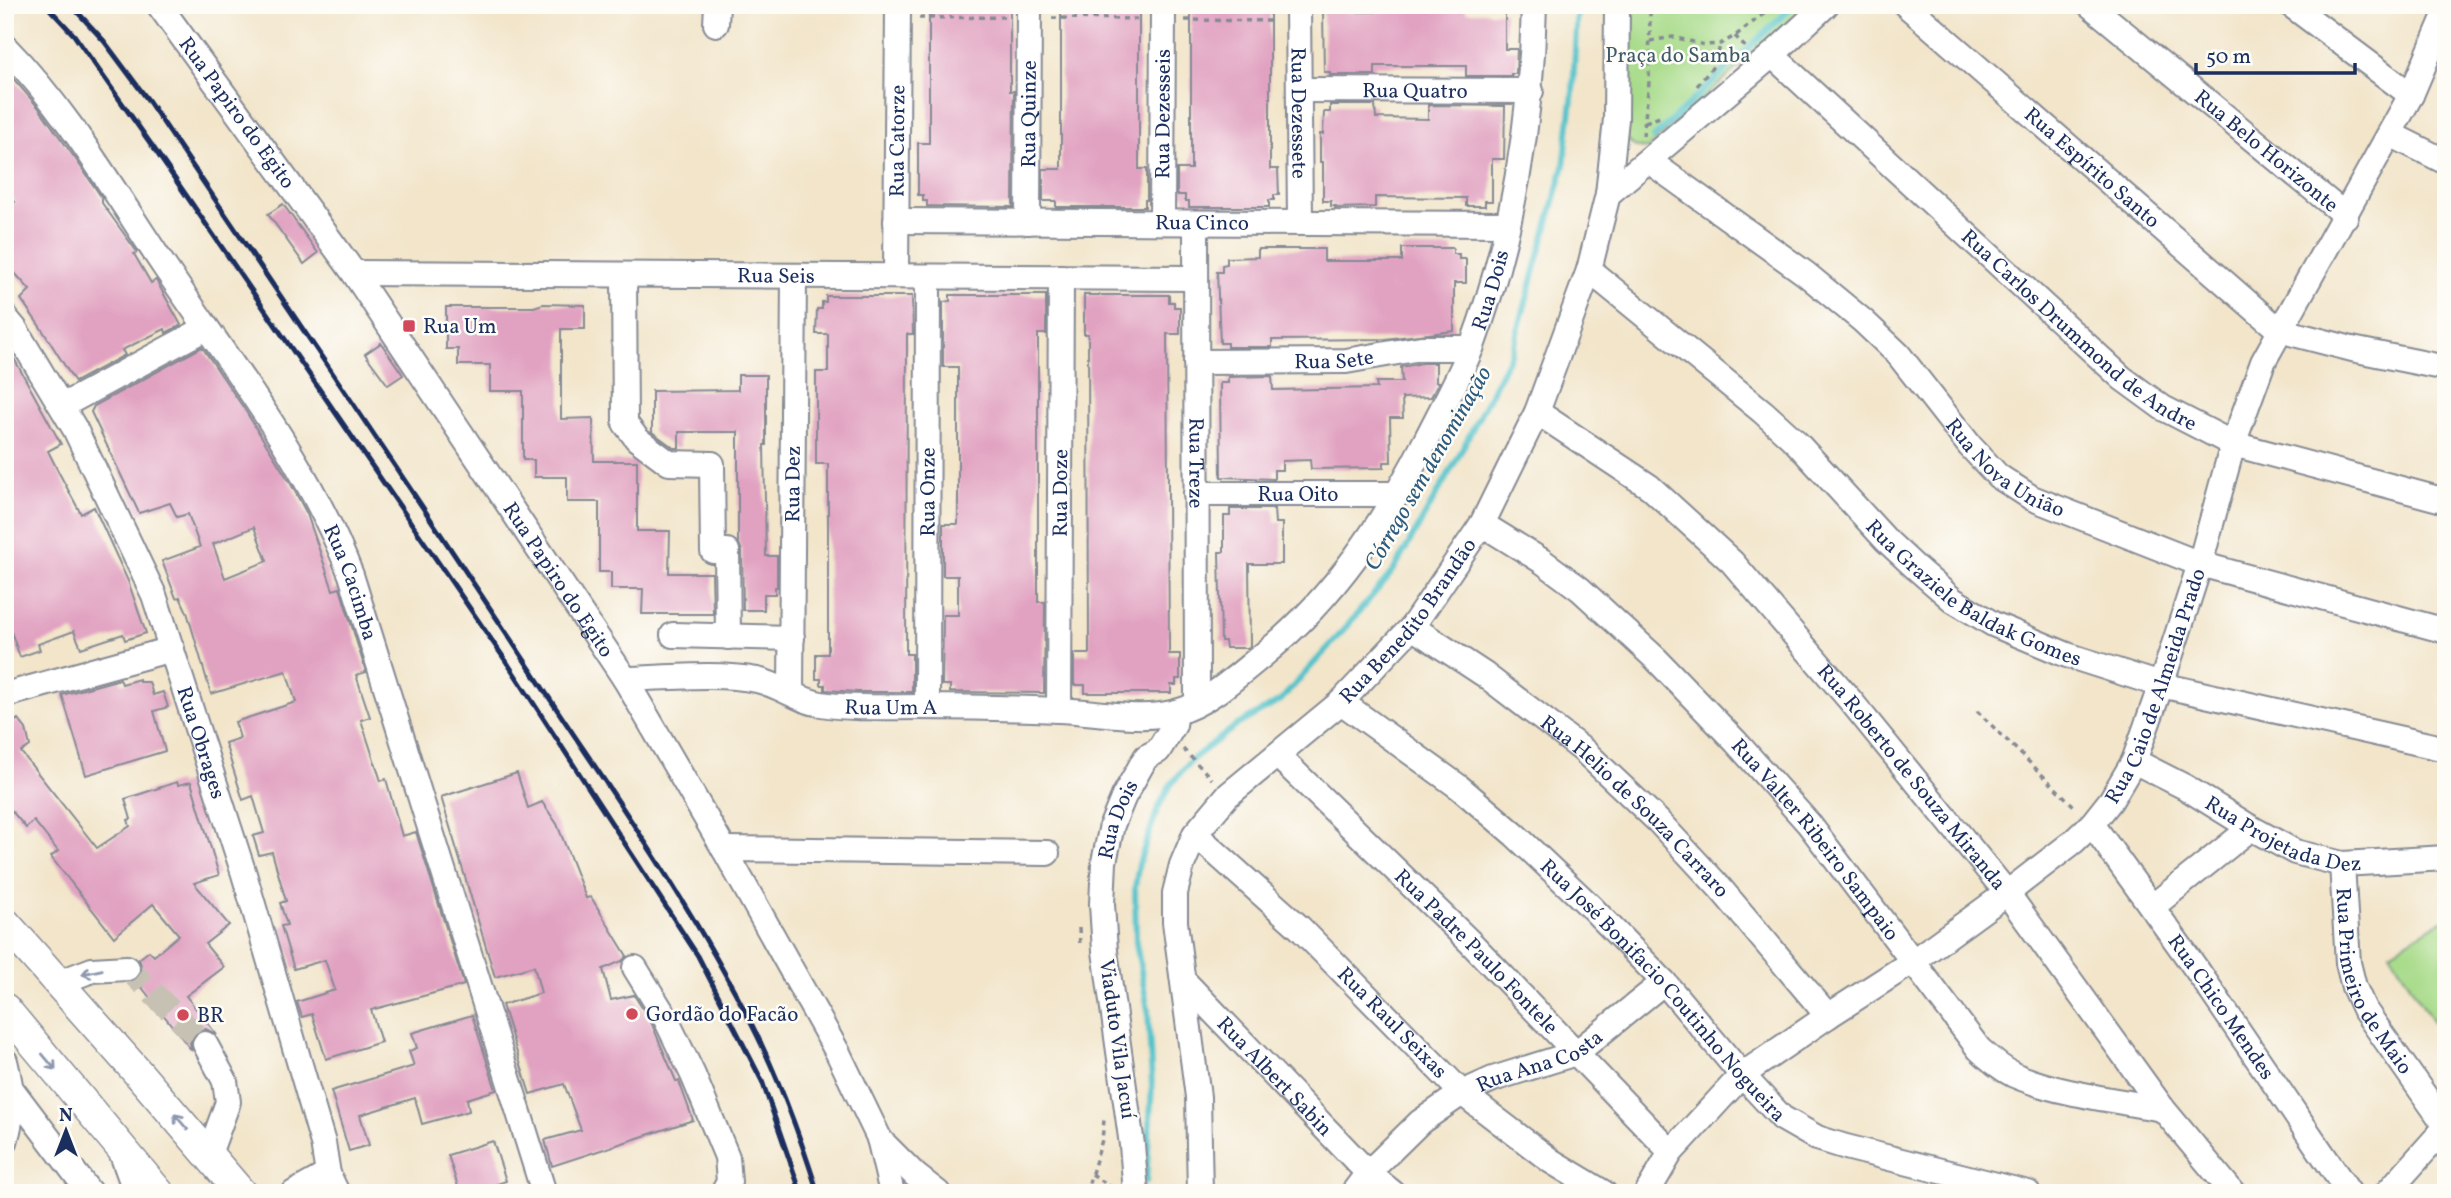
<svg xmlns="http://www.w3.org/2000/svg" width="2451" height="1198" font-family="Vollkorn,serif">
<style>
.green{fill:#a8db8a;stroke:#628574;stroke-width:2}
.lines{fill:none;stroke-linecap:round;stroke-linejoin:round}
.stream{stroke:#54c2ca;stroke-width:6}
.building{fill:#e1a2c1;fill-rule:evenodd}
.minor-tunnel{stroke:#c7c1b4;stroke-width:24;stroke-dasharray:24 12;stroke-linecap:butt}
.minor-casing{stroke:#868a94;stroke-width:28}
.major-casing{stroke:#868a94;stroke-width:33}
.path{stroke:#868a94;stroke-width:3.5;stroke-dasharray:5 5;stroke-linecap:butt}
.minor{stroke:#fff;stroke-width:24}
.major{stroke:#fff;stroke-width:30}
.rail{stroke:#1b2f5e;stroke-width:5}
.oneway{stroke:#8d97ae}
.poi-dot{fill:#d1495b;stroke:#fdfcf7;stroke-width:2.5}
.labels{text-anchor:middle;stroke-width:5;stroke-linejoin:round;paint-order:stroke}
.park-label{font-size:21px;fill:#3e5a69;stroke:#fdfcf7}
.street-label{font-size:21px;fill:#1b2f5e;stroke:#fdfcf7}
.poi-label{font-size:21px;fill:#1b2f5e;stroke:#fdfcf7;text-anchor:start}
.water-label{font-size:23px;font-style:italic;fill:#2c5b7e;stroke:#fdfcf7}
</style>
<rect width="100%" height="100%" fill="#fdfcf7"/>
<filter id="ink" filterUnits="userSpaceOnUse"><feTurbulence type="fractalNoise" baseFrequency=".0143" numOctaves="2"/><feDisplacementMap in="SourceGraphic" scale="14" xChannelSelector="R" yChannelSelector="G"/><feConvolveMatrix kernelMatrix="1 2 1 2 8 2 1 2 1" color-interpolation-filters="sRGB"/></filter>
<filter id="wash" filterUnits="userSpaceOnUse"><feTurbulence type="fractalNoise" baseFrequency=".00686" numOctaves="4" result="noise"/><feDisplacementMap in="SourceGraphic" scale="28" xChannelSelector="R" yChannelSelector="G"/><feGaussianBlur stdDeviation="1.57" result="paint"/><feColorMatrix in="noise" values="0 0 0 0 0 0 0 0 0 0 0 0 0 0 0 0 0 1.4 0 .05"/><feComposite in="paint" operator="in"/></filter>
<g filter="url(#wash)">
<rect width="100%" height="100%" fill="#f2e5ca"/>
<!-- green -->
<g class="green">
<path d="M1629,5H1807L1648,148C1637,150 1629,144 1624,134L1630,57Z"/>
<path d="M2446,918V1043L2390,952Z"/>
</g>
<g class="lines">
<!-- stream -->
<g class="stream">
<path d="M1653,138L1794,5"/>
<path d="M1146,1182L1152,1086L1148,1010L1136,943L1135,887L1139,863L1158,808L1169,787L1190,761L1237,725L1280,701L1343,631L1393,571L1456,461L1512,352L1564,166L1573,91L1577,5"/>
</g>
</g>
<g id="blocks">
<!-- building -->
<g class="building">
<path d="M929,5H1010V91H1014L1013,207L927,206V201H923V195H918V143H929Z"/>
<path d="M1061,5H1139V169H1147V200H1145V207H1056V201H1043V169H1061Z"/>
<path d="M1191,5H1270V169H1278L1279,195H1274V200H1269V207H1189V201H1185V195H1177V169H1191Z"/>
<path d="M1375,5H1466V12H1505V49H1517L1516,74H1511V76H1466V66H1375V75H1330V72H1324L1323,12H1375Z"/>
<path d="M5,69L38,107L77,161L102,198V203L137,252L134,254L151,283L156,280L181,325L166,333L165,329L122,350L125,355L75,382L43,331L21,299L30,290L5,262V210L15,202L5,193Z"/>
<path d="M1330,105H1375L1376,118L1428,119V105L1505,106L1504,159H1492V201H1485V206H1466V198L1375,197V207L1335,208L1336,206H1331V201H1323V162H1320V134H1323L1324,112H1330Z"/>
<path d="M283,204L318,253L304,264L268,214Z"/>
<path d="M1402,248H1453V254H1459V259H1466V283H1454V331L1385,339L1272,340V347H1227V343H1220L1217,272H1222V265L1227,264V258L1258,257V249H1324V261H1402Z"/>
<path d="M950,295H1046V334H1038V602H1045L1044,693L950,692V685H942L943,615H958V576H943V524H958V367H943V302L950,301Z"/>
<path d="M1084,295H1169V302H1174V307H1180V334H1167L1169,648V654H1180V679H1176V685H1171V693H1085V685H1074V654H1089L1088,334H1084Z"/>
<path d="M826,296H912L913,334H907L906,654H912V692H858L825,690V685H821V679H816V654H828V464H816V372H828V334H816L817,309H822V302H826Z"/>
<path d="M543,304L585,305V329H561V419L593,418L594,461H637V531H670L669,573H712L713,614H642L643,589H611V572H599V502H567V477H534V460H523V391H490V365H458V349H446V307H534Z"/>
<path d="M5,342L61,444L48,451L58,471L81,514L94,507L128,581L146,633L125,640L123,634L81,648L74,631L38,644L40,650L20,657L9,626L5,627Z"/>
<path d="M381,343L403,375L388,385L365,354Z"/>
<path d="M202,347L243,407L291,484L307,514L333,590L340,588L366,672L356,675L370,717L361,720L381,781L386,779L402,836L416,832L464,985L371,1010L381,1042L326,1059L312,1014L302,1017L297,1002L335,990L325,960L294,969L281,926L287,925L280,903L286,901L272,852L259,855L253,836L264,833L253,796L243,800L225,743L240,738L235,722L296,702L286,671L211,694L187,612L180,597L176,598L162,561L200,547L188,514L177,517L170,503L139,513L91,412L94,406ZM254,527L267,561L225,578L213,544Z"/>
<path d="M1422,363H1436V382H1439L1431,397L1402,398L1403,418H1390L1391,462H1384V468L1311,469L1310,460L1282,461V470H1274V479L1221,477L1220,383H1228V377L1272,376L1273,390L1377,388L1376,382H1402L1401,367Z"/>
<path d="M738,375H766V445H764L766,556H777V587H775V594H764V610H743L742,551L738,541V432H679V448H674L652,432V391L738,390Z"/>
<path d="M1230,509H1274L1275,523H1282V564H1249L1250,646L1248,648H1226L1225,641H1221L1219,552H1224V516H1230Z"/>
<path d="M120,679L122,684L139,679V682H149L153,695L163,692L168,707L154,711L165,751L86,775L62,695Z"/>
<path d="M18,719L26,729L30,746L21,752L97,848L130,826L128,820L131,819L125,799L177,782L178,785L191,782L219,875L194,883L229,925L205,944L224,967L186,996L217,1035L206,1029L197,1031L190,1043L192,1051L136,980L142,968L139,959L149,951L154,956L179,935L153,904L114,937L51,857L58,851L34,821L26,828L5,803V729Z"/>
<path d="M517,773L528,808L542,802L557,824L586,898L591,897L627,956L622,961L603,969L611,1000L634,995L651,1022L676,1081H679L693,1120L552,1166L545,1140L581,1130L564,1084L530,1094L502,1005L541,993L534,966L495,977L441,797Z"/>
<path d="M472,1015L496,1090L467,1099L469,1111L422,1124L415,1098L360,1115L369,1145L349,1151L331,1091L414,1066L409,1051L417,1048L412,1033Z"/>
<path d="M493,1141L506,1181L492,1186L494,1193H460L448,1155Z"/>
</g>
</g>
</g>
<g filter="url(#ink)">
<use href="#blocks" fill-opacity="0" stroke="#868a94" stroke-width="2"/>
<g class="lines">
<!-- minor-tunnel -->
<path class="minor-tunnel" d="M127,968L205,1044"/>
<defs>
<g id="minor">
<path id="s1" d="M159,5L354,273L625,679L724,849L838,1053L879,1138L892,1193"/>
<path id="s2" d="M1298,5L1300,222"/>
<path id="s3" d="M1906,5L2279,330L2352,349L2446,368"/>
<path id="s4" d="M2090,5L2346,216"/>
<path d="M2291,5L2411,95"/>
<path d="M716,24L717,5"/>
<path id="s5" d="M5,47C68,111 114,192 164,266C233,368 306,459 351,575L544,1193"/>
<path id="s6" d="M1772,55L2122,378L2163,408L2233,444L2446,501"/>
<path id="s7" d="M1299,90L1531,91"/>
<path d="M2390,134L2446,162"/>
<path id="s8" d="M1649,161L1806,274L1863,321L1898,354L1970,446L1998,476L2032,498L2200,564L2446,631"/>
<path d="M1608,194L1772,55L1826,5"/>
<path id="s9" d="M896,221L1507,224"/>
<path id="s10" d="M1028,222L1029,5"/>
<path id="s11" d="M1162,222L1163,5"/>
<path id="s12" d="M1196,223L1197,703"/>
<path id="s13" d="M1589,270L1763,412L1796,442L1886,540L1915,567L1953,600L1993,624L2067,655L2161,685L2446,749"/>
<path id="s14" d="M354,273L1196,278"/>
<path d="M624,275L625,423L637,439L669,463L712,464L713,551H727L728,637"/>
<path id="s15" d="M896,276L898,5"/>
<path id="s16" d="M5,317L15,329L75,429L154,595L244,874L323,1143L328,1174L337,1193"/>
<path id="s17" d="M1196,362L1346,361L1421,348H1471"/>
<path d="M62,406L206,328"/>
<path id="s18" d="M1537,412L1650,487L1732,562L1850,700L2007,893L2163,1109L2233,1193"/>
<path id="s19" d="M1196,494H1399"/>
<path id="s20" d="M1482,524L1542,561L1580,589L1656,659L1736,742L1809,824L1979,1049C1990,1059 2000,1068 2014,1075C2058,1094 2116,1100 2163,1109"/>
<path id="s21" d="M1412,627L1485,675L1583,750L1658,821L1720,888L1828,1016"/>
<path d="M673,635L792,638"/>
<path id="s22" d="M625,679C665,678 718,672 757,680C780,685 799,701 821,704C853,709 887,707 919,707C965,707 1012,708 1058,710C1094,711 1141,722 1176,712C1206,705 1239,674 1263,655C1334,598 1385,521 1426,440C1441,410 1459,378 1472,346C1512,239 1532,120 1534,5"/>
<path id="s23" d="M791,692L794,276"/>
<path d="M5,695L172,649"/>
<path id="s24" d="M1341,702L1459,787L1515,835L1592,908L1664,982L1742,1075L1782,1118L1817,1138L1846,1147L2028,1193"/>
<path id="s25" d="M927,707L928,277"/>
<path id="s26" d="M1059,710L1061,277"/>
<path id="s27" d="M1277,755L1471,943L1671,1152"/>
<path id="s28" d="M2134,761L2185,787L2251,828L2295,852L2342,864L2446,858"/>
<path id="s29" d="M2092,824L2197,970L2349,1193"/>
<path id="s30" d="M1195,834L1300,928L1462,1093L1551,1161L1604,1193"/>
<path d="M724,849L1047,853"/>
<path id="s31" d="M2342,864L2348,963L2354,987L2364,1009L2446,1126"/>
<path d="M2152,907L2251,828"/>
<path d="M635,968L664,1015L693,1075L727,1157L729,1182L723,1193"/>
<path id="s32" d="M1183,980L1368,1173L1393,1193"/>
<path d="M58,983L92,970L127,968"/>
<path d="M205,1044L225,1081L228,1102L209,1154"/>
<path d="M5,1061C13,1094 15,1109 5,1142"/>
<path d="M12,1090L90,1193"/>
<path d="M879,1139L915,1175L938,1193"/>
<path d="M122,1154L136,1193"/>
<path d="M294,1193L328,1174"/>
<path id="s33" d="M1136,1193L1132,1145L1105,951L1102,904L1104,862L1112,825L1124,796L1146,757L1158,751L1174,725L1176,712"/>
<path id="s34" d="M1200,1193L1198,1097L1175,922V893L1182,865L1195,834L1227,796L1341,702L1412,627L1482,524L1537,412L1589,270L1608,194L1616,119L1617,5"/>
<path id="s35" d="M1353,1193L1368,1173L1420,1122L1462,1093L1493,1079L1576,1053L1664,982"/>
<path id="s36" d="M1647,1193L1671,1152L1742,1075L1828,1016L1912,962L2007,893L2073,842L2092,824L2111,800L2134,761L2161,685L2200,564L2233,444L2263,362L2411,95L2446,13"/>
<path d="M2387,1193L2446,1127"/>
</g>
<g id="major">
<path d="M5,923L139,1074L241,1193"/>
<path d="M5,1009L159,1193"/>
</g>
</defs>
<!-- minor casing -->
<use href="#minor" class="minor-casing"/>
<!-- major casing -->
<use href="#major" class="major-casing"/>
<!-- path -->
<g class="path">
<path d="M1763,14L1764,5"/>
<path d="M919,18L1006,17"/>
<path d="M1052,18L1142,19"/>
<path d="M1185,20L1275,21"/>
<path d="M1735,36L1746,48"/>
<path d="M1650,41L1673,37L1705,45L1720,44L1735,36L1775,5"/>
<path d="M1697,86L1716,63L1720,45"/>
<path d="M1645,122L1663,116"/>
<path d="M1643,136L1649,82L1650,14L1653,5"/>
<path d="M1977,711L2076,808"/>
<path d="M1183,749L1212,779"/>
<path d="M1079,928L1080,945"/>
<path d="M1092,1174L1114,1189"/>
<path d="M1086,1193L1102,1140L1104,1120"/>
</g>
<!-- minor -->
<use href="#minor" class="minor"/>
<!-- major -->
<use href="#major" class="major"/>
<!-- rail -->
<g class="rail">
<path d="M46,5L74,35L153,147L508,664L698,956L762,1081L801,1193"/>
<path d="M71,5L104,41L148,100C280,296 414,492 544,690C616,799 693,907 752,1025C779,1078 800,1136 818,1193"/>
</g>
</g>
<!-- one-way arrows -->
<defs><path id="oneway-shaft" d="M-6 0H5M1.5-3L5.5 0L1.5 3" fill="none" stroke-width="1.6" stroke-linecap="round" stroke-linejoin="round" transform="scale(1.75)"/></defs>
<g class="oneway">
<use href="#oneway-shaft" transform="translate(92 972) rotate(167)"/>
<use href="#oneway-shaft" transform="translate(49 1062) rotate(50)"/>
<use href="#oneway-shaft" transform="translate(181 1122) rotate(-131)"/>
</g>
</g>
<!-- markers -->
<g class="poi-dot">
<rect x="402" y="319" width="14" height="14" rx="3.5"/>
<circle cx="632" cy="1014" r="7"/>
<circle cx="183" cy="1015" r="7"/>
</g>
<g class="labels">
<!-- park labels -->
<g class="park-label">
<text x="1678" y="62">Praça do Samba</text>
</g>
<!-- street labels -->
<g class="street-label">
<text dy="7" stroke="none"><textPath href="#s7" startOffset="116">Rua Quatro</textPath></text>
<text dy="7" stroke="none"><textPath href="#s1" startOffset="133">Rua Papiro do Egito</textPath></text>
<text dy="7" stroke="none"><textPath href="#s10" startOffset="108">Rua Quinze</textPath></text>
<text dy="7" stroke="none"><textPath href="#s11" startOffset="108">Rua Dezesseis</textPath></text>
<text dy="7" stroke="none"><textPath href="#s2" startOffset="108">Rua Dezessete</textPath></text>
<text dy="7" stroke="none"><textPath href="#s15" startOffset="135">Rua Catorze</textPath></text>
<text dy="7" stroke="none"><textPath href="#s4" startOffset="229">Rua Belo Horizonte</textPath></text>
<text dy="7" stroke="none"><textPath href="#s3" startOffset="247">Rua Espírito Santo</textPath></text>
<text dy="7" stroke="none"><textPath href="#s9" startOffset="306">Rua Cinco</textPath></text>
<text dy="7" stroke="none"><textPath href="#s14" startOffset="422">Rua Seis</textPath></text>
<text dy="7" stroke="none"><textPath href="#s22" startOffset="1097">Rua Dois</textPath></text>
<text dy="7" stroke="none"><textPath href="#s6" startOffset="413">Rua Carlos Drummond de Andre</textPath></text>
<text dy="7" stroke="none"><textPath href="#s17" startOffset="138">Rua Sete</textPath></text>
<text dy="7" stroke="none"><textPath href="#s12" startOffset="240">Rua Treze</textPath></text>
<text dy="7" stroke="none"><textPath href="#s8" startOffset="474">Rua Nova União</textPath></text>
<text dy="7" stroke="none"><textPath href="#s23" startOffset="208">Rua Dez</textPath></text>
<text dy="7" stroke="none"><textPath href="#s25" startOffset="215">Rua Onze</textPath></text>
<text dy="7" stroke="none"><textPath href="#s26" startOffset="217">Rua Doze</textPath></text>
<text dy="7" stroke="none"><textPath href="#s19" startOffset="102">Rua Oito</textPath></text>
<text dy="7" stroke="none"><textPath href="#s1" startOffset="700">Rua Papiro do Egito</textPath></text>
<text dy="7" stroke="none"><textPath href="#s5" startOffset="640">Rua Cacimba</textPath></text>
<text dy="7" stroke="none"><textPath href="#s13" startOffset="506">Rua Graziele Baldak Gomes</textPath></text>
<text dy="7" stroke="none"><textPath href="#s34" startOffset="667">Rua Benedito Brandão</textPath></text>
<text dy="7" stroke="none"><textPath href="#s36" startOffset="737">Rua Caio de Almeida Prado</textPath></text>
<text dy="7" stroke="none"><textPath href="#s22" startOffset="271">Rua Um A</textPath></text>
<text dy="7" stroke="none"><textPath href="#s16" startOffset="471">Rua Obrages</textPath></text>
<text dy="7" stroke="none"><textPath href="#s18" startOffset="527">Rua Roberto de Souza Miranda</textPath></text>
<text dy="7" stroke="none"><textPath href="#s21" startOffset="287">Rua Helio de Souza Carraro</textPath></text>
<text dy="7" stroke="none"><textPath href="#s33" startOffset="378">Rua Dois</textPath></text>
<text dy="7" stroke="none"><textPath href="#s28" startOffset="168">Rua Projetada Dez</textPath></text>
<text dy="7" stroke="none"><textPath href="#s20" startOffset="462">Rua Valter Ribeiro Sampaio</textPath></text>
<text dy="7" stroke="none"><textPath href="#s27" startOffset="280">Rua Padre Paulo Fontele</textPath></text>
<text dy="7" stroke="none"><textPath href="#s31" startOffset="124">Rua Primeiro de Maio</textPath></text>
<text dy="7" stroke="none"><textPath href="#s24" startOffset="434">Rua José Bonifacio Coutinho Nogueira</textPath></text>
<text dy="7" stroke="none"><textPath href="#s29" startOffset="224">Rua Chico Mendes</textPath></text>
<text dy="7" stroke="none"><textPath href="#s30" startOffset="273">Rua Raul Seixas</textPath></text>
<text transform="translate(1118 1039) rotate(82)" y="7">Viaduto Vila Jacuí</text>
<text dy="7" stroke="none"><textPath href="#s35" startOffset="233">Rua Ana Costa</textPath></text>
<text dy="7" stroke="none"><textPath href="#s32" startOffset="133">Rua Albert Sabin</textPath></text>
</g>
<!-- poi labels -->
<g class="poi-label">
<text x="423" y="333">Rua Um</text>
<text x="646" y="1021">Gordão do Facão</text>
<text x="197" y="1022">BR</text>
</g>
<!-- water labels -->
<g class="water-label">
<text transform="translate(1427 468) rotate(-60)" y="8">Córrego sem denominação</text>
</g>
</g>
<!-- margin -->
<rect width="2451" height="1198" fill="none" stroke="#fdfcf7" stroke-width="28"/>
<!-- north arrow -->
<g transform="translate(66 1131)" stroke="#fdfcf7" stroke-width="5" paint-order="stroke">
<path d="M0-5L12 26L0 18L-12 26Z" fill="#1b2f5e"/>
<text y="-10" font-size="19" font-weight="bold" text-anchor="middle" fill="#1b2f5e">N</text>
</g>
<!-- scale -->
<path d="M2196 63v10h159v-10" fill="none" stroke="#1b2f5e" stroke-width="3.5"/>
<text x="2206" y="63" font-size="21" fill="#1b2f5e" stroke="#fdfcf7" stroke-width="5" paint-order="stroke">50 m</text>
</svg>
